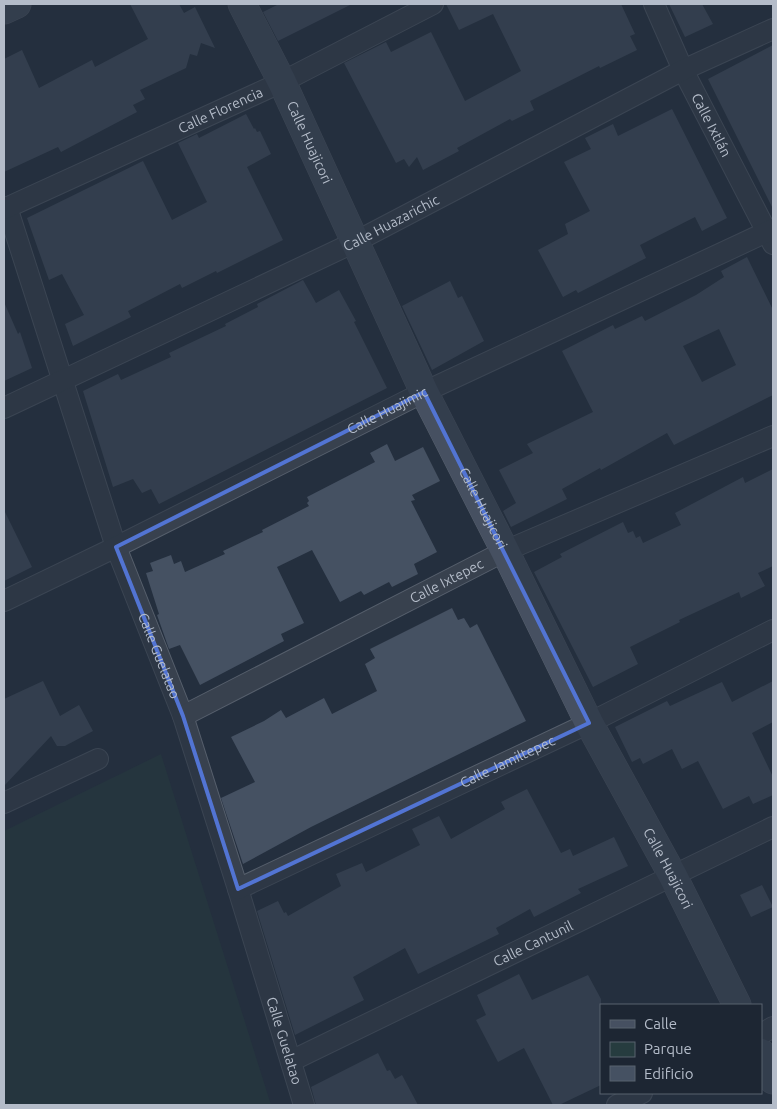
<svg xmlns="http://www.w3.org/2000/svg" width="777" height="1109" font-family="Ubuntu,sans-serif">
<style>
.green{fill:#263c3f}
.building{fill:#455162;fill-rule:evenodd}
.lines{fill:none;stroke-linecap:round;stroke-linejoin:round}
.street-casing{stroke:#565f6c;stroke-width:22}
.secondary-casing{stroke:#565f6c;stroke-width:29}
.street{stroke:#38414e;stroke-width:20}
.secondary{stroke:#465061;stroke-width:28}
.marked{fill:none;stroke:#5274d3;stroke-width:4;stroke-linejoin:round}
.labels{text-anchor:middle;stroke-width:4.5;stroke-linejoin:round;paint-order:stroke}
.street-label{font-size:14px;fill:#b4bcc9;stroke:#1d2633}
</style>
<rect width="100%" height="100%" fill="#242f3e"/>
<!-- green -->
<path class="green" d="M161,754L271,1105H4V831Z"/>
<!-- building -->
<g class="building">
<path d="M130,4H179L184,13L195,7L215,48L201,43L197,56L190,54L186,68L140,90L145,99L133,105L137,112L61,152L58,147L4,172V59L22,50L39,88L92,60L95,67L148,39Z"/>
<path d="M279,4H352L278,41L263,12Z"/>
<path d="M446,4H621L635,34L630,36L637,50L600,68L599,66L530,101L534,110L512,121L510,119L457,148L459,151L423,170L417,157L409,167L404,159L396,163L344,63L386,42L391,52L431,32L465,101L521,71L493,14L459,30Z"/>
<path d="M669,4H702L713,24L685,37Z"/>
<path d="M773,45V209L708,79Z"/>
<path d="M672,109L727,218L702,231L695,217L640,245L646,258L578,293L576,290L563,297L538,250L568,234L565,224L590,211L564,162L591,149L585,138L613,124L618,136Z"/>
<path d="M246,114L254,129L255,128L257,132L260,131L271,154L247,167L283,240L217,273L216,271L182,288L180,284L128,311L131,317L73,346L65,324L84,315L62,274L49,280L27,218L143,161L172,220L207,202L178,143L197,134L199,138Z"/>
<path d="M747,257L773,310V395L674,445L667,433L601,470L600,468L562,489L567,499L511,527L503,511L516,503L499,470L533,453L527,444L593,412L562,351L613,325L615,329L642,316L645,321L696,295L724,277L721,271ZM719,329L736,365L702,382L683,346Z"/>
<path d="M303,280L316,303L339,290L356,321L354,322L387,388L159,504L151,489L142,493L133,479L113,487L83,391L118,374L121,380L171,357L169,353L226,326L225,324L258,307L257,304Z"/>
<path d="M450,281L458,298L462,296L484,341L432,370L402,306Z"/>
<path d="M4,302L18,334L20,332L32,368L4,381Z"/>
<path d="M387,444L395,461L423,447L440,481L412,495L415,500L411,501L437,552L414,564L418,574L392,587L389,582L364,595L361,591L340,602L312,550L277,567L304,623L281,634L284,641L200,685L180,645L169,649L157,615L159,614L146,573L153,571L150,563L171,555L174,564L181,561L185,572L225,554L223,551L263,532L262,530L309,506L307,503L309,501L307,497L375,462L370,453Z"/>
<path d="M773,469V566L758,573L765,586L741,598L739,592L679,620L680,622L630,647L638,664L593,687L534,572L562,557L560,554L623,522L628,533L633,531L636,538L640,536L643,543L681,525L675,513L743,477L745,483Z"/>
<path d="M4,510L32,567L4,581Z"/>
<path d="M452,608L458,620L464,618L470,628L477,624L526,721L311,827L243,864L221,798L255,782L231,737L264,721L281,710L286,718L324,698L332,714L377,691L365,664L375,658L370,649Z"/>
<path d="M43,681L60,716L79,705L93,731L65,746H57L51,736L4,786V699Z"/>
<path d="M773,681V722L752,733L773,777V795L753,804L749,796L723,809L698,761L682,769L672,749L643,764L640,758L632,762L615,727L667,701L670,706L722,682L732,702Z"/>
<path d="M527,789L561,853L570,849L573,856L614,837L628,866L578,889L581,893L534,917L530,909L496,928L499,934L418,974L405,948L353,977L364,1000L295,1035L257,911L278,901L284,913L286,912L288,916L341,886L336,874L362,863L366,872L420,845L412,829L439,816L451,839L505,809L501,802Z"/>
<path d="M762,885L773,907L751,917L740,895Z"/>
<path d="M519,974L532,1000L588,975L601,999V1085L559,1105H553L524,1048L498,1062L476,1020L486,1015L477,995Z"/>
<path d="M378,1053L387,1071L390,1070L395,1079L402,1075L418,1105H316L311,1087Z"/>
</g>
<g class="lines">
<defs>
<g id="street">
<path id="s1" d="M654,4L683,70L773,244"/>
<path id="s2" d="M7,207L116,547L183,716L238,889L304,1105"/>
<path id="s3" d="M4,209L282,82L433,4"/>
<path id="s4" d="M4,408L355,242L683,70L773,29"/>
<path id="s5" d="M4,601L116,547L424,392L773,229"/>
<path id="s6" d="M183,716L505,551L773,436"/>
<path d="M4,803L98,759"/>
<path id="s7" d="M238,889L589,723L773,630"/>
<path d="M761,1034L773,1027"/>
<path id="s8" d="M291,1061L773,827"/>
<path d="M617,1105L642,1093"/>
</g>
<g id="secondary">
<path id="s9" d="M242,4L282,82L424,392L505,551L589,723L673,876L737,1005"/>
<path d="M4,10L17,4"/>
<path d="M761,1053L773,1080"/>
</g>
</defs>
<!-- street casing -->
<use href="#street" class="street-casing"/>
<!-- secondary casing -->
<use href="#secondary" class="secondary-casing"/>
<!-- street -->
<use href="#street" class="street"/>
<!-- secondary -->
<use href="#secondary" class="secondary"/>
</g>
<!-- marked area -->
<path d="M0 0H777V1109H0ZM424,392L589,723L238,889L183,716L116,547Z" fill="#242f3e" fill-opacity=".55" fill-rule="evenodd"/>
<path class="marked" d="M424,392L589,723L238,889L183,716L116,547Z"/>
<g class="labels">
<!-- street labels -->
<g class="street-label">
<text dy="5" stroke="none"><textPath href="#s3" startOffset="238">Calle Florencia</textPath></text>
<text dy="5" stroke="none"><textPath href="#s1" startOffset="134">Calle Ixtlán</textPath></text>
<text dy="5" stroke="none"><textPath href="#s9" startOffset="154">Calle Huajicori</textPath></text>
<text dy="5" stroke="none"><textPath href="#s4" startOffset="429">Calle Huazarichic</textPath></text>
<text dy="5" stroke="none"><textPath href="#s5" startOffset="428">Calle Huajimic</textPath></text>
<text dy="5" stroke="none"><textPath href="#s9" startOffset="559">Calle Huajicori</textPath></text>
<text dy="5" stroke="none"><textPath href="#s6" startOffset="296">Calle Ixtepec</textPath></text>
<text dy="5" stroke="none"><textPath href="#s2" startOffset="474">Calle Guelatao</textPath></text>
<text dy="5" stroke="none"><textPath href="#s7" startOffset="298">Calle Jamiltepec</textPath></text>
<text dy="5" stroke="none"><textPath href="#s9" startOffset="964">Calle Huajicori</textPath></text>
<text dy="5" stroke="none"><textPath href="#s8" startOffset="269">Calle Cantunil</textPath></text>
<text dy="5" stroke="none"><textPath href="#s2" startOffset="879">Calle Guelatao</textPath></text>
</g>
</g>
<!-- border -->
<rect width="777" height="1109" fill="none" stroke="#b4bcc9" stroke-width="10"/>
<!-- legend -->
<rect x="600" y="1004" width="162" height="90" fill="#1d2633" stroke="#59626f"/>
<rect x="610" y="1020" width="25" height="8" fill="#465061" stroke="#59626f"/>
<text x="644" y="1029" font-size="15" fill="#b4bcc9">Calle</text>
<rect x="610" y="1042" width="25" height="15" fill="#263c3f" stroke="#59626f"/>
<text x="644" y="1054" font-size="15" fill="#b4bcc9">Parque</text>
<rect x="610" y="1066" width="25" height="15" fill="#455162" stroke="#59626f"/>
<text x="644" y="1079" font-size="15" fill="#b4bcc9">Edificio</text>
</svg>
